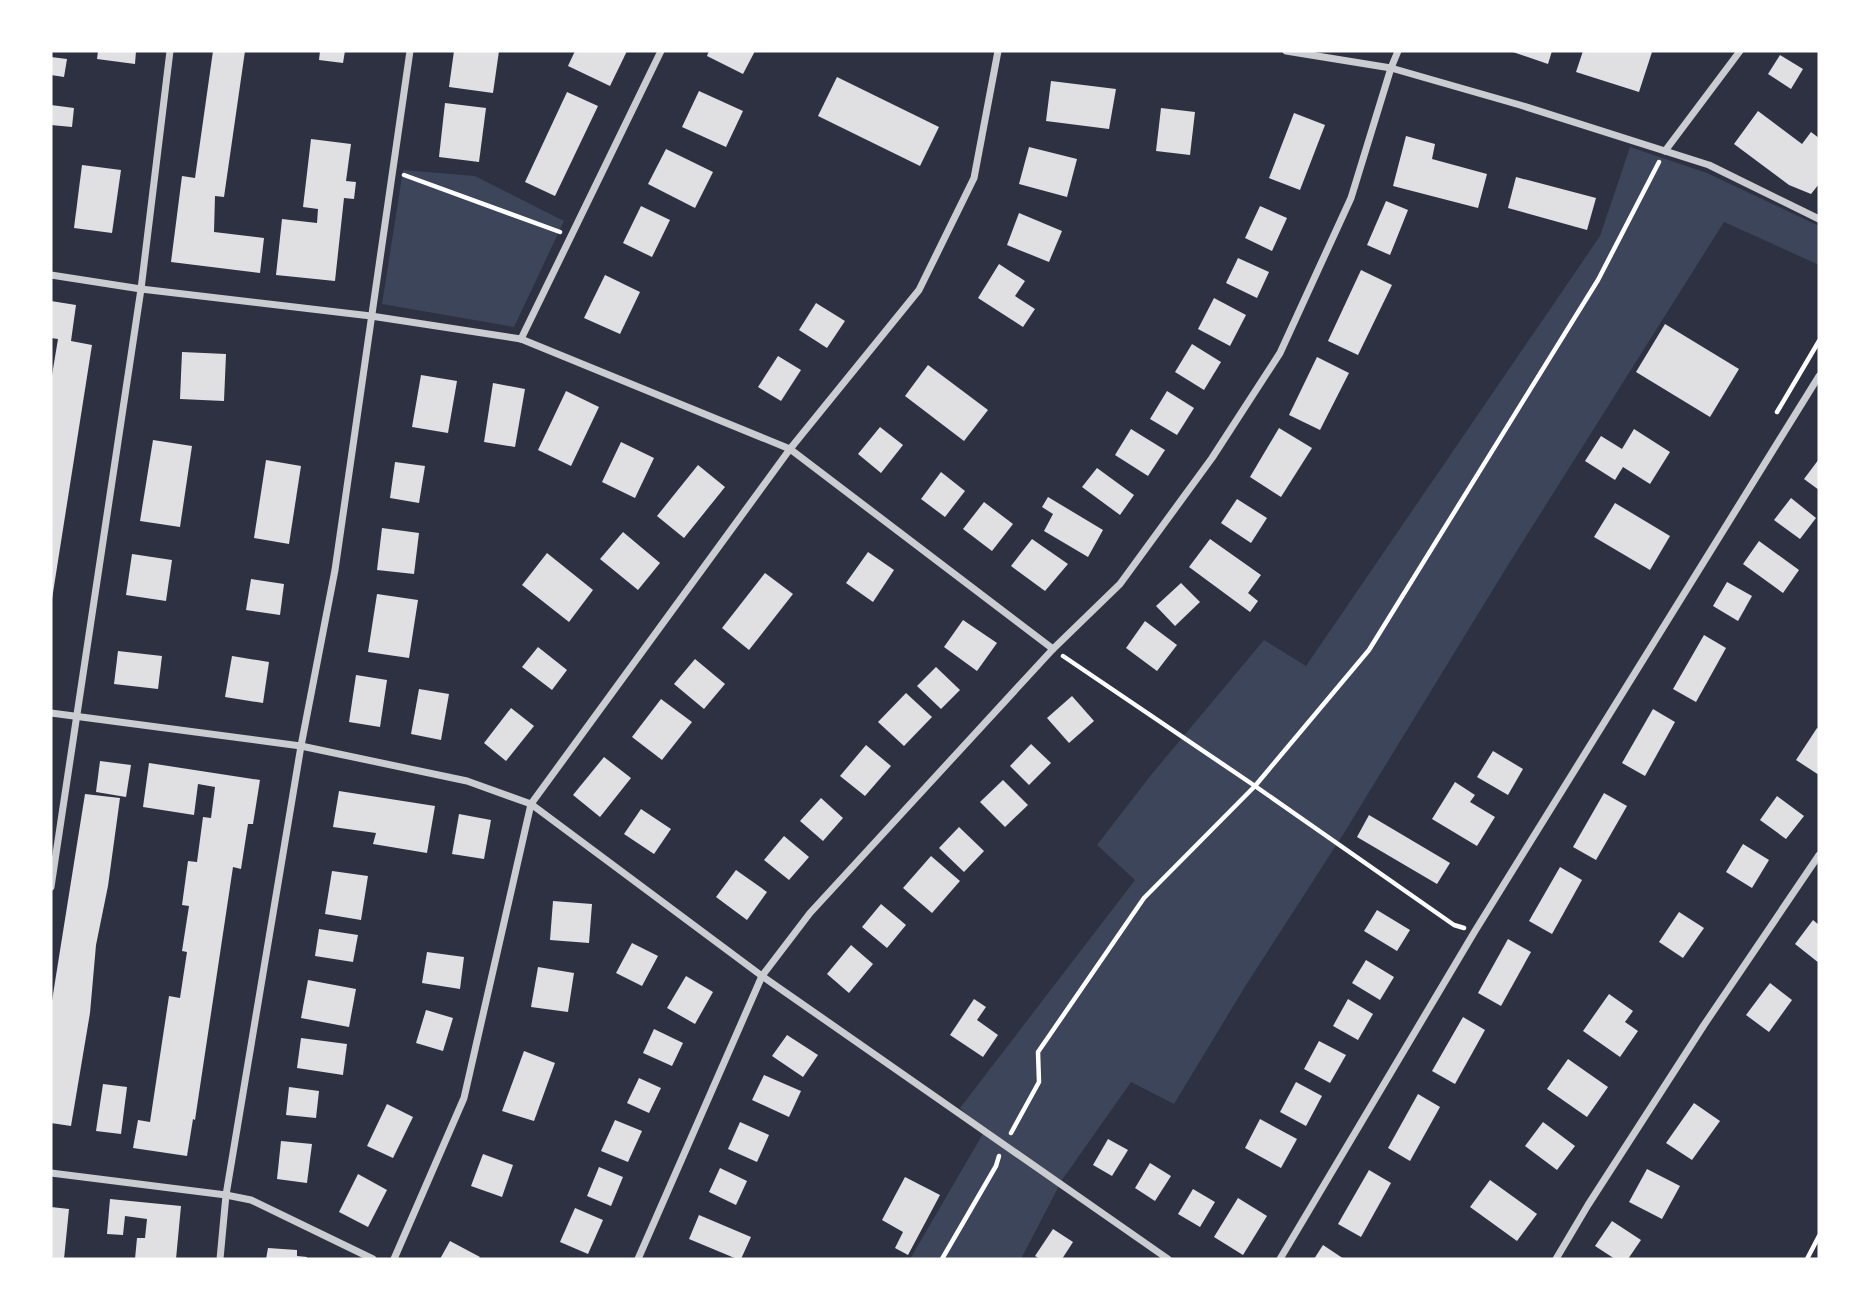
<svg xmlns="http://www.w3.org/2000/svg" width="1870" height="1310" font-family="Helvetica,sans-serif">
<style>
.green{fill:#3c4559}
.building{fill:#e0e0e3}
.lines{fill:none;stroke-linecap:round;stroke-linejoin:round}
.path{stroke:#fff;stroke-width:4.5}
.minor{stroke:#caccd0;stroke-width:7}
</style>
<rect width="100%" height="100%" fill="#2d3142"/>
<!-- green -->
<g class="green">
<path d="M1630,147L1707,173L1819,226V265L1724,222L1508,565L1344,833L1246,985L1174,1104L1131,1082L1062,1180L1021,1259H910L984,1132L960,1108L1135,880L1097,845L1151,775L1264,640L1306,666L1600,236Z"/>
<path d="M403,170L475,176L564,221L514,327L382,304Z"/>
</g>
<!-- building -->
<g class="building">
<path d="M98,51H136L135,64L97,59Z"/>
<path d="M213,51H245L224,197L215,196L214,232L264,238L260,273L171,262L182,176L195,178Z"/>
<path d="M320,51H345L343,63L319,60Z"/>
<path d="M454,51H499L493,93L449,87Z"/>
<path d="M575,51H627L610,86L568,66Z"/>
<path d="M709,51H755L743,74L707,56Z"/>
<path d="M1510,51H1552L1548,64Z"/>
<path d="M1583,51H1647L1652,52L1639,92L1576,72Z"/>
<path d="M1780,55L1803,69L1791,89L1768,74Z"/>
<path d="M51,57L67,59L64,77L51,75Z"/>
<path d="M837,77L939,127L920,166L818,116Z"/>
<path d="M1051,81L1116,89L1109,129L1046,121Z"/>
<path d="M699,91L743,111L726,147L682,127Z"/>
<path d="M567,92L598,106L555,196L525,182Z"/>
<path d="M445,103L486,108L479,162L439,157Z"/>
<path d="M51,105L74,108L72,127L51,125Z"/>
<path d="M1161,108L1195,112L1190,155L1156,151Z"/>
<path d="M1758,111L1802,144L1811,132L1819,138V184L1811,194L1789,185L1734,144Z"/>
<path d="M1294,113L1325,125L1300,190L1269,178Z"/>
<path d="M1406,136L1435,144L1432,159L1487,174L1478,208L1393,186Z"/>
<path d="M311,139L351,144L346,181L356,182L354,199L344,198L335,281L276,275L282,219L317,223L318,209L303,207Z"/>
<path d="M1029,147L1077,159L1067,197L1019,184Z"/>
<path d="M666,149L713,172L695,208L648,184Z"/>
<path d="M82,165L121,170L112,233L74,228Z"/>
<path d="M1516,177L1596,198L1587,230L1508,208Z"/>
<path d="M1386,201L1408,210L1390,255L1367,245Z"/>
<path d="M641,206L670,220L652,257L623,243Z"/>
<path d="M1260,206L1287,218L1272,251L1245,238Z"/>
<path d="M1019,213L1062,231L1049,262L1007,245Z"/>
<path d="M1238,258L1269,272L1257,298L1226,283Z"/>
<path d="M999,264L1025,281L1015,296L1035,309L1023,327L978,298Z"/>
<path d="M1361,270L1392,285L1358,355L1328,341Z"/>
<path d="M605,275L640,292L620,334L584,318Z"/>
<path d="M1214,298L1246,315L1230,346L1198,329Z"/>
<path d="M51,301L76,305L71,341L92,345L52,599H51V381L58,339L51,338Z"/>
<path d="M816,303L845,321L827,348L799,330Z"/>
<path d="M1665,324L1739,369L1710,417L1636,372Z"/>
<path d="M1192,344L1221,362L1204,390L1175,372Z"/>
<path d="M182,352L226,354L224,401L180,399Z"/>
<path d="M778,356L801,370L781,401L758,387Z"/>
<path d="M1317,357L1349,373L1320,430L1289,415Z"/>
<path d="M928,365L988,410L964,441L905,396Z"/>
<path d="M421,375L457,381L448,433L412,427Z"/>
<path d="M493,383L525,389L515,447L484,442Z"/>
<path d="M566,391L599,407L571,466L538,450Z"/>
<path d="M1167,391L1194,408L1177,435L1150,419Z"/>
<path d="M880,427L903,445L881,473L858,454Z"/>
<path d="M1279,428L1312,448L1281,497L1250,477Z"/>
<path d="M1131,429L1165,450L1148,476L1115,455Z"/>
<path d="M1634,429L1670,452L1650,484L1623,467L1615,480L1585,461L1601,436L1622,449Z"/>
<path d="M153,440L192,446L180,527L140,521Z"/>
<path d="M621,442L654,458L635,498L602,482Z"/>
<path d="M1819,459V490L1804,479Z"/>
<path d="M266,460L301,466L289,544L254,538Z"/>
<path d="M395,462L425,466L419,503L390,498Z"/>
<path d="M698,465L725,487L684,538L657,516Z"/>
<path d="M1097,468L1134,495L1120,515L1082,487Z"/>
<path d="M941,472L965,491L945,517L921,499Z"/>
<path d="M1048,497L1103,530L1088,557L1044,531L1053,514L1042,507Z"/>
<path d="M1791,498L1816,518L1800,539L1774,520Z"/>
<path d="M1237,499L1267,518L1251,543L1221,523Z"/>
<path d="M984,502L1013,524L992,551L963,529Z"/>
<path d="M1615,503L1670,536L1650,570L1594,537Z"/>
<path d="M382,528L419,533L414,574L377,570Z"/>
<path d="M623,532L660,563L638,590L600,559Z"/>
<path d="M1032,539L1068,564L1045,591L1011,566Z"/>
<path d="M1210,539L1261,575L1248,593L1258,601L1250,612L1189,567Z"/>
<path d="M1759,541L1799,570L1783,593L1743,564Z"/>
<path d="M868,552L894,570L873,602L846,583Z"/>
<path d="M547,553L593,590L569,622L522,585Z"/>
<path d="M132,554L172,560L166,601L126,595Z"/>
<path d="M765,573L793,594L749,650L722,628Z"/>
<path d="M251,579L284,584L280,615L246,610Z"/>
<path d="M1727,582L1752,596L1738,621L1713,606Z"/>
<path d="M1181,583L1200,602L1175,626L1156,606Z"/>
<path d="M377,594L418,600L409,658L368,652Z"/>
<path d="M963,620L997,643L977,671L944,647Z"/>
<path d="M1145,621L1177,645L1157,671L1126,648Z"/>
<path d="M1704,635L1726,648L1696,702L1673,689Z"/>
<path d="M538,647L567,670L552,690L522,667Z"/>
<path d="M118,651L162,656L158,689L114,684Z"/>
<path d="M232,656L269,662L263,703L225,697Z"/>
<path d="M695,659L725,684L704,709L674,684Z"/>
<path d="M936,667L960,690L941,709L917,686Z"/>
<path d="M356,675L387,680L380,727L349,722Z"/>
<path d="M419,689L449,694L441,740L411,734Z"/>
<path d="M906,693L932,717L904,746L878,722Z"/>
<path d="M1072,696L1094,721L1069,743L1047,718Z"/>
<path d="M661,699L692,722L662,760L632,737Z"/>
<path d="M511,708L534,726L506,761L484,743Z"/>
<path d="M1653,709L1675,722L1645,776L1622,763Z"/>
<path d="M1817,728L1819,729V775L1796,760Z"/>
<path d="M1031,744L1051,763L1029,785L1010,766Z"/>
<path d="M866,745L891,766L865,796L840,776Z"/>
<path d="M1493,751L1523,769L1508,795L1477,777Z"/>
<path d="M604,757L631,778L600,817L573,795Z"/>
<path d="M100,761L131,765L126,797L96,792Z"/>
<path d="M149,763L260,780L253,824H248L241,869L233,867L195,1120L193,1119L187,1156L133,1148L138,1120L150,1122L169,996L180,998L187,952L182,951L189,906L182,905L188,861L197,862L203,817L211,818L215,787L198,784L194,815L143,807Z"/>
<path d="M1003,780L1028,805L1005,827L980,802Z"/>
<path d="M1455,782L1475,795L1470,802L1495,817L1477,846L1432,819Z"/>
<path d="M339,791L435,806L427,853L373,844L376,833L333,827Z"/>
<path d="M1604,793L1627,806L1596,860L1573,847Z"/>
<path d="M85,794L120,798L108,886L96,945L90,1013L71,1126L51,1123V1007Z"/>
<path d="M1777,796L1804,816L1786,839L1760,820Z"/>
<path d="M821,798L843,818L823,841L800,821Z"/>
<path d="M641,809L671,829L654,854L624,834Z"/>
<path d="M459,814L491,820L484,859L452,854Z"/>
<path d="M1369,815L1450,863L1437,884L1357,837Z"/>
<path d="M959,827L984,851L964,872L939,848Z"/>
<path d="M784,836L809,857L789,880L764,860Z"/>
<path d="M1743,844L1769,860L1752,888L1726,872Z"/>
<path d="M931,856L960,881L932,913L903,888Z"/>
<path d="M1560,867L1582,880L1552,934L1529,921Z"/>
<path d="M736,870L767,892L747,920L716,897Z"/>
<path d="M332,871L368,876L361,920L325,914Z"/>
<path d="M553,901L592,904L589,943L550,940Z"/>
<path d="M881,904L906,925L887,948L862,927Z"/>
<path d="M1377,910L1410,930L1397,951L1364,931Z"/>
<path d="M1679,912L1704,928L1683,958L1659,942Z"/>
<path d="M1813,920L1819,925V963L1795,944Z"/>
<path d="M319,929L358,935L353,962L315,956Z"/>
<path d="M1508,939L1531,952L1501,1006L1478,993Z"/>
<path d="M632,943L658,956L642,986L616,973Z"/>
<path d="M851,945L873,964L849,993L827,974Z"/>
<path d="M427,952L464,957L460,989L422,983Z"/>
<path d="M1366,960L1394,977L1380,1000L1352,983Z"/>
<path d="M538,967L574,973L568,1012L531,1007Z"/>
<path d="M686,976L713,992L695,1024L667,1008Z"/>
<path d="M308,980L356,989L349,1027L301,1018Z"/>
<path d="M1770,983L1792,1000L1769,1032L1746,1015Z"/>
<path d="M1609,994L1633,1011L1625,1022L1638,1031L1620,1057L1583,1031Z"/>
<path d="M974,999L986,1007L977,1020L998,1035L983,1057L950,1035Z"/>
<path d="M1348,999L1373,1014L1358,1040L1333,1026Z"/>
<path d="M426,1010L453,1018L443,1051L416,1043Z"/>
<path d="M1463,1017L1485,1030L1455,1084L1432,1071Z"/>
<path d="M654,1029L683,1043L672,1066L643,1053Z"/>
<path d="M787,1035L818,1055L803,1077L772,1056Z"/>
<path d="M301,1038L347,1044L343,1075L297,1068Z"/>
<path d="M1319,1041L1346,1055L1330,1083L1304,1069Z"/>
<path d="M524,1051L555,1063L534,1121L502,1111Z"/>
<path d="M1568,1059L1608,1087L1587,1117L1547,1089Z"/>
<path d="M764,1075L801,1091L789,1117L752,1100Z"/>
<path d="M639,1078L661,1088L649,1113L627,1103Z"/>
<path d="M1296,1082L1322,1096L1306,1126L1280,1112Z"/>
<path d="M103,1084L127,1087L121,1134L96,1131Z"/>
<path d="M289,1087L319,1091L316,1118L286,1115Z"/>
<path d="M1418,1094L1440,1107L1410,1161L1388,1148Z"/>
<path d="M1694,1103L1720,1121L1692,1160L1666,1143Z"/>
<path d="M387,1104L413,1117L393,1158L367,1146Z"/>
<path d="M1260,1119L1297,1139L1281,1168L1245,1148Z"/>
<path d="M615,1120L642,1131L628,1162L601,1151Z"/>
<path d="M740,1122L769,1135L757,1162L728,1149Z"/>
<path d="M1543,1122L1575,1146L1557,1170L1525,1146Z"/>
<path d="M1108,1139L1128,1150L1112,1176L1093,1165Z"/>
<path d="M281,1141L312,1144L307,1183L277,1179Z"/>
<path d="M483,1154L513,1165L502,1197L471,1186Z"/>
<path d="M1150,1163L1171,1176L1155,1201L1135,1188Z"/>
<path d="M599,1167L623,1177L611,1206L587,1196Z"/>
<path d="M720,1168L747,1181L736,1205L709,1192Z"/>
<path d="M1647,1169L1680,1186L1662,1219L1629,1202Z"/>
<path d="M1369,1170L1391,1183L1361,1237L1338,1224Z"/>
<path d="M358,1174L387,1190L368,1227L339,1212Z"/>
<path d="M905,1177L940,1195L908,1255L895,1248L903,1232L882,1220Z"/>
<path d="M1490,1180L1537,1214L1517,1241L1470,1207Z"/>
<path d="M1193,1189L1215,1202L1200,1227L1178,1214Z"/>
<path d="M1238,1198L1267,1216L1243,1255L1214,1237Z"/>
<path d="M110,1199L181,1206L176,1259H135L137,1238H145L147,1219L125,1216L123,1235L107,1234Z"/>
<path d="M51,1207L69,1209L64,1259H51Z"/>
<path d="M575,1208L603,1220L588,1254L560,1242Z"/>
<path d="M699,1215L751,1237L741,1259H737L689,1239Z"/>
<path d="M1612,1221L1641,1240L1628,1259H1615L1595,1246Z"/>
<path d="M1053,1229L1073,1242L1062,1259H1040L1035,1256Z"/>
<path d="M450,1241L480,1257L478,1259H440Z"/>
<path d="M1323,1245L1344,1259H1314Z"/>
<path d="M268,1248L297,1250V1256L307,1257V1259H266Z"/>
</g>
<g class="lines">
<!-- path -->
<g class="path">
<path d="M404,175L560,232"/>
<path d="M1777,412L1819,341"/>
<path d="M1063,656L1255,786L1454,925L1464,928"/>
<path d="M1011,1133L1039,1082L1038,1052L1144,898L1255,786L1369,650L1598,280L1659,162"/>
<path d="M942,1259L996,1166L999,1156"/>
<path d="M1807,1259L1819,1236"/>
</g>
<!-- minor -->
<g class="minor">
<path d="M1286,51L1391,68L1520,105L1709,165L1819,219"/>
<path d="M1665,151L1740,51"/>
<path d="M51,275L141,289L371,316L521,339L790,449L1053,649"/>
<path d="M521,339L661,51"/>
<path d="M51,713L301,746L467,781L531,804L762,976L1168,1259"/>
<path d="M51,887L141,289L170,51"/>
<path d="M51,1173L226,1195L251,1200L373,1259"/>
<path d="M220,1259L226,1195L301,746L335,570L410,51"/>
<path d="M394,1259L464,1098L531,804L790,449L919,290L974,178L998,51"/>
<path d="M638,1259L762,976L810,913L1053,649L1120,584L1212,458L1280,353L1351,198L1391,68L1398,51"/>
<path d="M1280,1259L1475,931L1819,376"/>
<path d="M1556,1259L1588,1205L1704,1025L1819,855"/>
</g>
</g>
<!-- border -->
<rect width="1870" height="1310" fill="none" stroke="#ffffff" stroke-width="105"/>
</svg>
